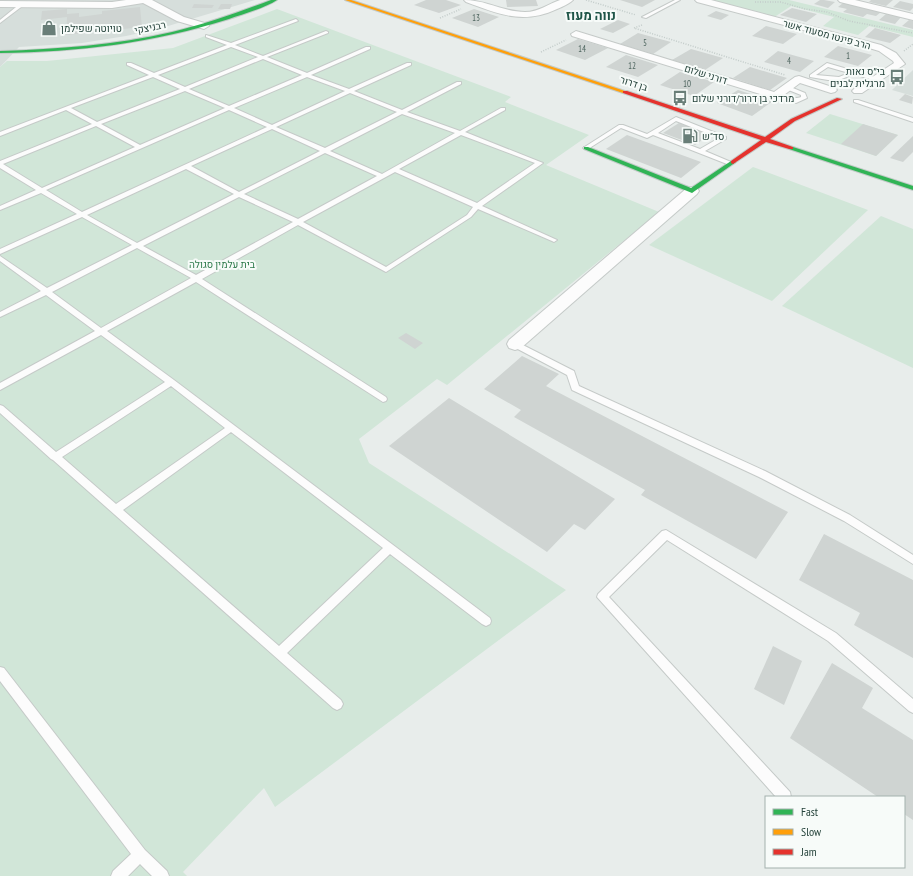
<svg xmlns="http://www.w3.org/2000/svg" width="913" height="876" font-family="'PT Sans Narrow',Heebo,sans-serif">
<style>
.built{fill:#d6dedb}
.green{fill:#d1e6d8}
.building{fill:#cfd4d2}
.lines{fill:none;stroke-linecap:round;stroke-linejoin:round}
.lane-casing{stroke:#c5cac8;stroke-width:2}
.street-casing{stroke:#c5cac8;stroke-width:2}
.fast-casing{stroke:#c3cbc8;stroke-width:2}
.slow-casing{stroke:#c3cbc8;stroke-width:2}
.jam-casing{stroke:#c3cbc8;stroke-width:2}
.path{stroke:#c3ccca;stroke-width:1.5;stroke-dasharray:1 1.5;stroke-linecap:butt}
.lane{fill:#fcfcfc;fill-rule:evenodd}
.street{fill:#fcfcfc;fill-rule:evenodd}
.fast{fill:#30b455;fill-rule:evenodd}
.slow{fill:#ff9f0a;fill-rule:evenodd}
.jam{fill:#e5322d;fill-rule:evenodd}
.labels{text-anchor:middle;stroke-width:4;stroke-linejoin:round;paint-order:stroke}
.far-number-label{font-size:9px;fill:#506761}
.far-street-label{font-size:10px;fill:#24423a;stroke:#f7fbf9}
.far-poi-label{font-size:10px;fill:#24423a;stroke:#f7fbf9;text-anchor:start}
.far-park-label{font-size:10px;fill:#2d7a4b;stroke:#f7fbf9}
.far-district-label{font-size:13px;font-weight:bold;fill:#1f5548;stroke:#f7fbf9}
</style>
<rect width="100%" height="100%" fill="#e8edeb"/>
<!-- built -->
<g class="built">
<path d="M0,0H255L158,29L126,36L82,43L19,47L0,67Z"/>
<path d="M913,70V96L892,90Z"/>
</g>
<!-- green -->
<g class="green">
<path d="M704,0H789L913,30V37L869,26L858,35L823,26L834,17L791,6L773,18Z"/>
<path d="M277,9L511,97L505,102L589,135L546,165L659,212L447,385L437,379L359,439L369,463L566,590L275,807L264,788L183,872L187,876H0V67L7,61H47L173,48Z"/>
<path d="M830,114L898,135L876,156L806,133Z"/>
<path d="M753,167L868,210L772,301L649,245Z"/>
<path d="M881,216L913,229V368L782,306Z"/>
</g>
<!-- building -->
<g class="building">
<path d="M426,0H446L461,5L439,13L414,5Z"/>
<path d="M506,0H536L538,6L507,7Z"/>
<path d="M620,0H655L642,7Z"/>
<path d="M820,0H824L835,2L828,8L814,4Z"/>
<path d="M871,0H893L886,6L869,2Z"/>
<path d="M900,1L913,4V8L910,11L893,7Z"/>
<path d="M843,3L881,12L876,16L867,14L863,17L843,12L847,9L838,7Z"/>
<path d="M194,4L214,5L212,8H192Z"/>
<path d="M221,4H232L230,9H218Z"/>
<path d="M140,7L142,27L66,35L67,17L41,20L42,11L67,9V14L79,13V17L102,14V11Z"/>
<path d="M792,8L817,14L806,22L780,15Z"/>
<path d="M474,9L499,17L478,27L452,18Z"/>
<path d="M716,11L729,15L721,20L707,16Z"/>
<path d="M886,14L901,17L895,24L879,20Z"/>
<path d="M618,20L630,24L613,33L600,29Z"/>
<path d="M909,20L913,21V29L902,26Z"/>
<path d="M766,26L797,34L783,44L752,36Z"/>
<path d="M875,28L901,35L890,43L865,37Z"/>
<path d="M638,33L671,42L653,54L620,44Z"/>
<path d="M578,39L608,48L585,60L556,50Z"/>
<path d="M838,46L872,55L858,66L824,57Z"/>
<path d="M691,49L723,58L705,70L672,60Z"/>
<path d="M778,51L814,61L800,72L764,62Z"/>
<path d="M626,55L658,65L638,77L606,67Z"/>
<path d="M750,67L787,78L770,90L733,78Z"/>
<path d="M680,72L714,82L694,96L660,85Z"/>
<path d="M738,90L773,101L752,116L717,103Z"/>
<path d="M905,94L913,97L912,104L899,100Z"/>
<path d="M679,123L711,134L695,145L663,133Z"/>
<path d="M863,124L898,135L876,156L841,144Z"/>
<path d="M627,135L701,162L681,178L606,149Z"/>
<path d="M913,136V152L903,162L890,158Z"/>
<path d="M406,333L423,343L415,349L398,338Z"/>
<path d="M522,356L559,374L546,386L788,512L756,559L641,495L645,490L514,417L521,410L484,389Z"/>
<path d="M449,398L615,499L585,530L574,524L547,552L389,446Z"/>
<path d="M824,534L913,580V658L854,625L860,613L799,580Z"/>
<path d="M773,646L802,661L784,705L754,689Z"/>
<path d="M832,663L873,688L862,708L913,740V820L904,814V797H878L790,738Z"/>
</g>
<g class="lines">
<defs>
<g id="lane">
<path d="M675,0H680L646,18L642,17Z"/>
<path d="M21,3L25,4L0,23V20Z"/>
<path d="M296,19L298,21L235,45L263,56L326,31L328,32V33L267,57L307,73L366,47H370V49L311,75L349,89L407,63H411V65L354,91L402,110L457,82H461V84L407,112L460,131L501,108H505V110L465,132L543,163L482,206L557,240L554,242L552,241L478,209L471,217L386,272L298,225L202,279L386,397L387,399L386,401L383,402L196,282L107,331L174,380L490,618L491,621L490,624L486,626L482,624L390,554L287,653L341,700L343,704L341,708L337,710L333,708L53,460L51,459L0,413V405L3,406L56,452L165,382L101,335L0,390V383L95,331L46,295L0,317V312L41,291L0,261V256L47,288L132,245L82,217L0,254V249L77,214L41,193L0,210V206L36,190L0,168V161L92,124L66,110L0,136V132L149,75L127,65V63H131L154,73L227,45L206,37V35L231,43ZM231,47L258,57L185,87L158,75ZM263,59L302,75L229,106L189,89ZM153,77L180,89L97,122L71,108ZM307,77L345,91L272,125L234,108ZM185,91L225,108L140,145L101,124ZM350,93L397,112L325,148L276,127ZM229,110L267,127L82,212L46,190ZM402,114L455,133L382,174L330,151ZM96,126L135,147L42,188L3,164ZM272,129L320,151L239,192L191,166ZM461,135L535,163L477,203L399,169ZM325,153L377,176L298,219L244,194ZM186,169L234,194L137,243L87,215ZM395,172L473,207L467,215L386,267L303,222ZM239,197L293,222L196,275L143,246ZM137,248L191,278L101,328L52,292ZM171,386L225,428L116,504L62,457ZM231,432L383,548L279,646L123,510Z"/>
<path d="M827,63L878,78L879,79L876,81L854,74L839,80H828L810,77V75ZM828,67L849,73L839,77L816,75Z"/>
<path d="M788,86L805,93L807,98L796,103L780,100L779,99C785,95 794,100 801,97V95L786,89V87Z"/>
<path d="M854,100H858L913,118V122L854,102Z"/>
<path d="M676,117L726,137V139L705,151L731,162V164H727L653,135L647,138L621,128L588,149L583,148L619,125H623L647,134ZM676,121L719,138L700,149L658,133Z"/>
<path d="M515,341L574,371L579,386L765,471L850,515L913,555V564L844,521L759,477L572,390L567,375L512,346L511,344L512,342Z"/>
<path d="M666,530L836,633L913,699V713L909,711L828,641L667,540L609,597L790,792L791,797H776L597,597L598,594L662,531Z"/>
<path d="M0,667L4,668L145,850L167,871L169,876H152L140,864L128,876H111L113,871L131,854L0,681Z"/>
</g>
<g id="street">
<path d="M126,0H152L184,17L208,24L209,26L204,29L177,21L143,3L112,8L0,7V1L112,2Z"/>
<path d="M464,0C487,0 503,12 525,12C539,12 548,4 560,0C564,0 569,0 573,0C569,4 562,7 557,9C523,25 498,14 466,2Z"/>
<path d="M695,0H711L881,45L896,53L905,64L862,93H854L852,91L854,89L894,63L893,61L879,51L856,44L697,2Z"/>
<path d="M838,0H855L913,14V20L840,2Z"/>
<path d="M576,31L774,92L795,77L799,76L835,88L837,90L835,92L831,93L800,83L780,98L776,99L572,36L571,34Z"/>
<path d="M692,187L697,188L699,191L697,194L521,348L515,350L509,348L507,344L509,340L687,188Z"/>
</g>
<g id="fast">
<path d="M271,0H277C265,8 243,14 229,19C154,43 78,52 0,53V51C58,49 116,45 172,32C206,24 239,12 271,0Z"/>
<path d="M584,147H588L691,188L731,161L736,162L692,193L584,149Z"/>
<path d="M789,147H793L913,186V190L789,149Z"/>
</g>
<path id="slow" d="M345,0H351L628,92L623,93Z"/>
<path id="jam" d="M623,91H627L765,137L791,119L837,98L842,99L795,121L770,139L793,147V149H789L766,142L733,164L731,163V161L761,140L623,93Z"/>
</defs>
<!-- lane casing -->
<use href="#lane" class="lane-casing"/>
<!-- street casing -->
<use href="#street" class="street-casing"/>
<!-- fast casing -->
<use href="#fast" class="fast-casing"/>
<!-- slow casing -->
<use href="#slow" class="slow-casing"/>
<!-- jam casing -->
<use href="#jam" class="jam-casing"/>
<!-- path -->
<g class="path">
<path d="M586,0L636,15"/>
<path d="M755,2H781L805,9L827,12L849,21L913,33"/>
<path d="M440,18L461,9"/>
<path d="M642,25L634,28L785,75"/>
<path d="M904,51L913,44"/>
<path d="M541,52L566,40"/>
</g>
<!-- lane -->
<use href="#lane" class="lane"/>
<!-- street -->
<use href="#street" class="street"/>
<!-- fast -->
<use href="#fast" class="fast"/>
<!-- slow -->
<use href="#slow" class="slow"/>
<!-- jam -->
<use href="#jam" class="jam"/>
</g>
<!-- icons -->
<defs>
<symbol id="shop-bare" viewBox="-9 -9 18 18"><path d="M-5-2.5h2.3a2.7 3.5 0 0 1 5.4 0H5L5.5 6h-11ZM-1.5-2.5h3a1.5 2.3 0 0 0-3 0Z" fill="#697e78" stroke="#f7fbf9" stroke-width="2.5" paint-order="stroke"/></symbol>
<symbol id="bus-bare" viewBox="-9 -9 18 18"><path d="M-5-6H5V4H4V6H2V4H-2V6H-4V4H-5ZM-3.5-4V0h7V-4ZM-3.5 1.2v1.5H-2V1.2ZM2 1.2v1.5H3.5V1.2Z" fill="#697e78" stroke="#f7fbf9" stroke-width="2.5" paint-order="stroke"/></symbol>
<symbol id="fuel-bare" viewBox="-9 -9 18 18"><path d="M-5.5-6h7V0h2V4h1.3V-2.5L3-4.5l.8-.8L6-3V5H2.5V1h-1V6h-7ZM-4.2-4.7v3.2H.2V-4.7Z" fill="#697e78" stroke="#f7fbf9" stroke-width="2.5" paint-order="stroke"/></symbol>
</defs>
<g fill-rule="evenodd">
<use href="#shop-bare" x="38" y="17" width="22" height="22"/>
<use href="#bus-bare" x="886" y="66" width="22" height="22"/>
<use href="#bus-bare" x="669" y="87" width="22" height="22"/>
<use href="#fuel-bare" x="679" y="125" width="22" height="22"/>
</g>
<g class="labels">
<!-- far-number labels -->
<g class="far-number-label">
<text x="476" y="21">13</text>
<text x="645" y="46">5</text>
<text x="582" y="52">14</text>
<text x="848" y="59">1</text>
<text x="789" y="64">4</text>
<text x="632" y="69">12</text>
<text x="687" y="87">10</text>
</g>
<!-- far-street labels -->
<g class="far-street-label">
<text transform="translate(150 27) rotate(-11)" y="4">רבניצקי</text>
<text transform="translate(827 34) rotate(15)" y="4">הרב פינטו מסעוד אשר</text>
<text transform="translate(706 74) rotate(17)" y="4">דורני שלום</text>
<text transform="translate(634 83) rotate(18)" y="4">בן דרור</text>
</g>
<!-- far-poi labels -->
<g class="far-poi-label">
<text x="61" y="32">טויוטה שפילמן</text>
<text x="885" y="75" text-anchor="end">בי״ס נאות<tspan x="885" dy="12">מרגלית לבנים</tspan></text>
<text x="692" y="102">מרדכי בן דרור/דורני שלום</text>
<text x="702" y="140">סד"ש</text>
</g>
<!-- far-park labels -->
<g class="far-park-label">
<text x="222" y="268">בית עלמין סגולה</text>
</g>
<!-- far-district labels -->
<g class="far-district-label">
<text x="591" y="20">נווה מעוז</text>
</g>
</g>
<!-- legend -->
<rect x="765" y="796" width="140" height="72" fill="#f7fbf9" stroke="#a3b1ad"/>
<rect x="773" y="809" width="20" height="6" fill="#30b455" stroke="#a3b1ad"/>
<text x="801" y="816" font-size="12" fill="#24423a">Fast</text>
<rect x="773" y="829" width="20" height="6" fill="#ff9f0a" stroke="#a3b1ad"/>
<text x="801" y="836" font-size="12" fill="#24423a">Slow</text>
<rect x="773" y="849" width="20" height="6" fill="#e5322d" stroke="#a3b1ad"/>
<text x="801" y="856" font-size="12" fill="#24423a">Jam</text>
</svg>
